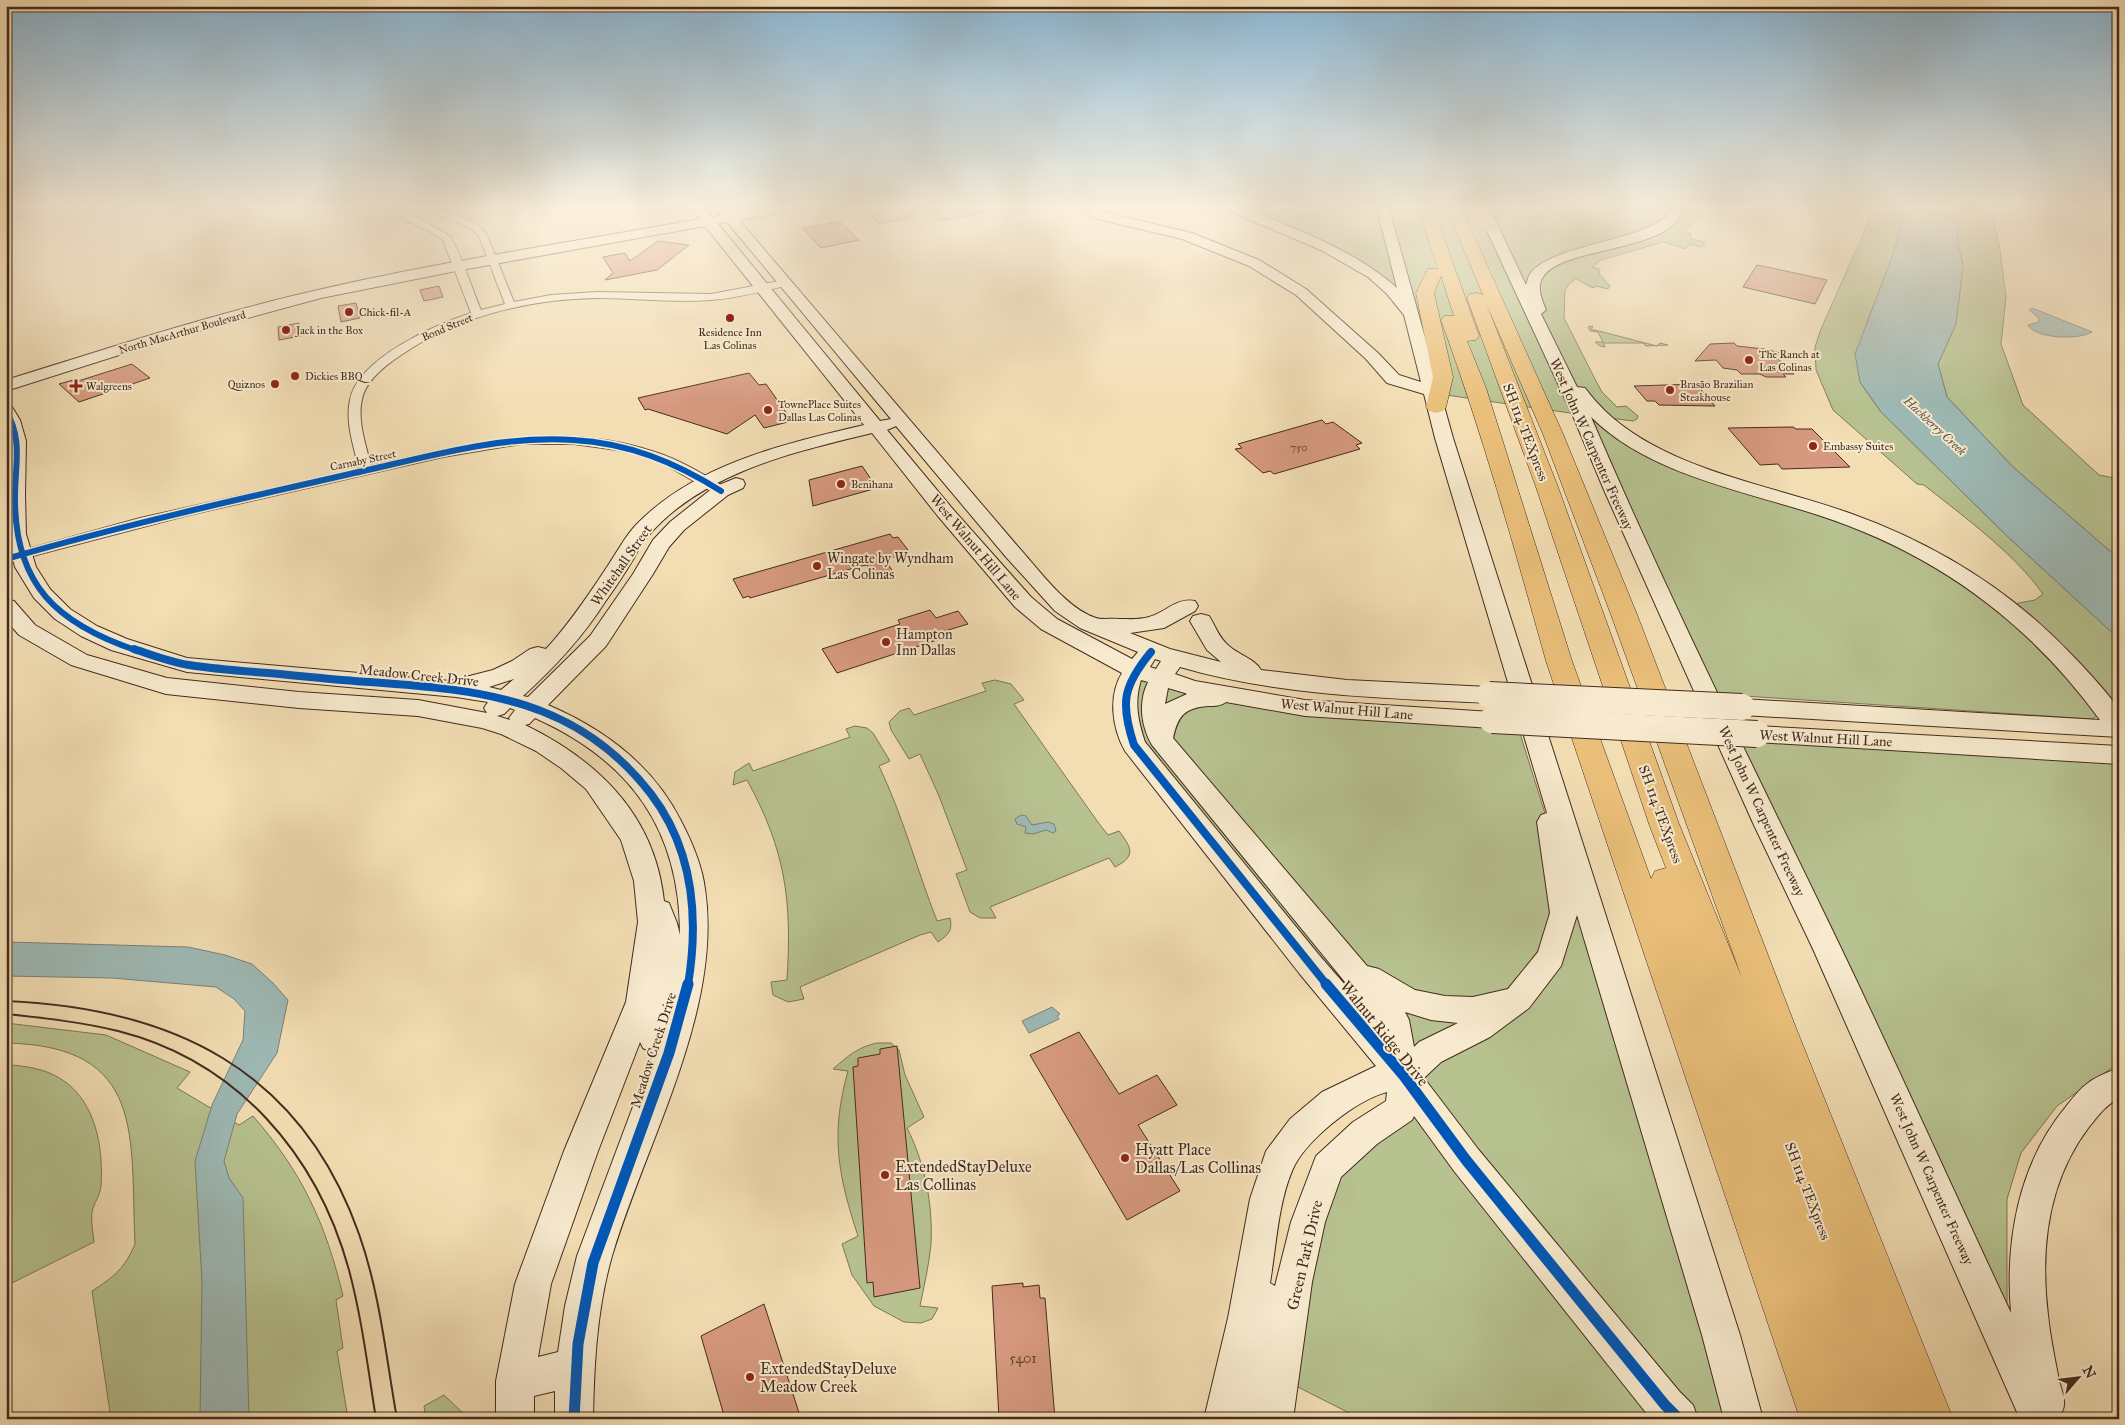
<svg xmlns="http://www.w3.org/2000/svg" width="2125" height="1425" font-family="'IM FELL Great Primer',serif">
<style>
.green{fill:#b7c290;stroke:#7e7657}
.water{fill:#9ebab6;stroke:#7a8179}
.building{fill:#d6997f;stroke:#442b1e}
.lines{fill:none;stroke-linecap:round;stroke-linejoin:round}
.street-casing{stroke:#705844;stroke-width:2}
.secondary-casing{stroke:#442b1e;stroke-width:2}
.highway-casing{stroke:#442b1e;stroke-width:1}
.street{fill:#f7eace;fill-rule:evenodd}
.secondary{fill:#f7eace;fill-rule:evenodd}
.highway{fill:#eabf7a;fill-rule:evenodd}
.tram{stroke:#442b1e;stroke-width:2}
.secondary-bridge-casing{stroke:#442b1e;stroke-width:28;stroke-linecap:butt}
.secondary-bridge{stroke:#f7eace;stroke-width:26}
.cycleway-far2-casing{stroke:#f7eace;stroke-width:9}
.cycleway-far1-casing{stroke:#f7eace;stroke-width:11}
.cycleway-casing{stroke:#f7eace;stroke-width:14}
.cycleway-far2{stroke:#0057b8;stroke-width:6}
.cycleway-far1{stroke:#0057b8;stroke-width:8}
.cycleway{stroke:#0057b8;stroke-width:11}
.poi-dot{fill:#8f2418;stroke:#f7eace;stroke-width:2}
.labels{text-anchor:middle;stroke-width:4;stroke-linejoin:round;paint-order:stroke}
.far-poi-label{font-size:11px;fill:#442b1e;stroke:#f7eace;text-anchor:start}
.far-street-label{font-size:11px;fill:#442b1e;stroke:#f7eace}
.number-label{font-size:11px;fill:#684636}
.far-water-label{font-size:12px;font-style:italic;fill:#5a4f44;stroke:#f7eace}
.street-label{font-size:14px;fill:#442b1e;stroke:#f7eace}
.poi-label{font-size:14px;fill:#442b1e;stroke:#f7eace;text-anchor:start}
.near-number-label{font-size:14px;fill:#684636}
.near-street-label{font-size:16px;fill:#442b1e;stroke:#f7eace}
.near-poi-label{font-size:16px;fill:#442b1e;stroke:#f7eace;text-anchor:start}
</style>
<rect width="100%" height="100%" fill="#f3deb4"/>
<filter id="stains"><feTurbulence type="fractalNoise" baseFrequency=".004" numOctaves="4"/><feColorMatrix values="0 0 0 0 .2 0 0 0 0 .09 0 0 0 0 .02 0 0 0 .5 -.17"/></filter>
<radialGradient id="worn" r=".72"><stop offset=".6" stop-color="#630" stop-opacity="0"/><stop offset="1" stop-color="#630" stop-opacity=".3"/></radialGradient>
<!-- green -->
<g class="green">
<path d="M1231,205H1701C1701,218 1693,224 1684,231L1691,234V239L1705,242L1702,247L1689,244L1686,249L1663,242L1601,260L1592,267L1599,269V274L1610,286L1608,289L1596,286L1594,288C1589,287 1583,282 1576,279L1570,283L1565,290L1564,318L1597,383L1602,392L1617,407L1626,406L1638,416L1637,419L1633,421L1594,416L1645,453L1847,523L1913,552L2023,625L2096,710L2097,716L2092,719L1714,694L1584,415L1446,395L1426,336L1390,286L1319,242Z"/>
<path d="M1866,205H1895L1902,222L1893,255L1867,322L1860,382L1881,412L2007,536L2119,639V705L2107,697L2038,621L2014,604L2035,600L2043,594C2014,553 1963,516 1924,485L1917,484L1833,410L1816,370L1815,347L1821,329L1869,221Z"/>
<path d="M1954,205H1980L1993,219L2000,250L2006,296L2001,344L2023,405L2099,475L2119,479V559L2013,467L1947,397L1938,364L1956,324L1963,266L1958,242L1957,217Z"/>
<path d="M1593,326L1591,329L1657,346L1660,343L1668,345L1646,346L1643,343H1603L1605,347L1600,346L1595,342H1603L1598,332L1590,331L1588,327Z"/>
<path d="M1137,673L1198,693L1517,724L1597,979L1730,1419H1697L1140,750L1129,707Z"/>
<path d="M995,680L1011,684L1024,700L1014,704L1100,825L1108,835L1119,831C1131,847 1137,856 1115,867L1109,858L990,907L996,918H980L970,912L956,874L967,870L939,796L920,754L909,759L891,730L889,722L900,711L909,708L914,715L986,691L982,683Z"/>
<path d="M855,726L867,728L873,733L890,761L879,766C903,816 917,870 937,921L950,918C953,931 948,935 938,942L931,932L920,935L800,987L804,999L788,1002L773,995L771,982L787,980C792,901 786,851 747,780L733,785L735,772L749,763L753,771L850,737L846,729Z"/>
<path d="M1736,741L2119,762V1063L2057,1106L2021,1153L2007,1199V1323Z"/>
<path d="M6,1023L106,1035L190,1072L177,1088L239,1125L253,1116C302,1172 326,1224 343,1296L336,1300L343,1348L337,1351L348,1419H111L92,1291C114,1277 125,1268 135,1244C130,1136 147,1046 6,1043Z"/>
<path d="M877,1043H891L899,1050L905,1075L924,1117L907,1128C925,1163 933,1205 931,1244C929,1265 924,1286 920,1306L938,1308L932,1319L921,1323L904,1322L874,1306L852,1275L842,1244L858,1236C838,1175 830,1135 848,1071L833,1069C848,1056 858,1047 877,1043Z"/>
<path d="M6,1064C16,1066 27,1066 37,1069C91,1082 104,1137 101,1186C100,1195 96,1200 93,1208C90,1218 93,1232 94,1242L6,1286Z"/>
<path d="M1418,1112L1663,1419H1361L1292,1384L1316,1226L1339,1173Z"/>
<path d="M444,1395L469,1419H426L424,1406Z"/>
</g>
<!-- water -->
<g class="water">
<path d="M1895,205H1954L1957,217L1958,242L1963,266L1956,324L1938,364L1947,397L2013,467L2119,559V639L2007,536L1881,412L1860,382L1855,354L1893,255L1902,222Z"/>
<path d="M2032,308L2092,332C2079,340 2036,339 2028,325L2039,322L2038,317L2029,310Z"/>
<path d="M1021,815L1026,816L1032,825L1048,822L1054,824L1056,831L1053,833L1046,830L1033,834L1025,833L1026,827L1017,824L1015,819Z"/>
<path d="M6,942L188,947L225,955L252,964L273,983L288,1000L277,1053L237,1114L224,1161L229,1178L243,1198L249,1419H200L202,1282L195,1161L212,1105L243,1040L245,1011L234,999L216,987L112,978L6,976Z"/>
<path d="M1052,1007L1060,1014L1057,1016L1059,1019L1029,1033L1022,1021Z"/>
</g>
<!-- building -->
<g class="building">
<path d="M921,205H991V211L940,221Z"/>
<path d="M913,211V217L879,224L869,214L884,211Z"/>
<path d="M840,222L859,240L821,248L802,228Z"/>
<path d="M658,241L689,245L657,270L605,280L613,273L603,257L625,253L630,261Z"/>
<path d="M1757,265L1767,267L1827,280L1815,304L1743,287Z"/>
<path d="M439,286L443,297L424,301L420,290Z"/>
<path d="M356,303L360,318L341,322L338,306Z"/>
<path d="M299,323L301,336L279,340L278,327Z"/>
<path d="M1734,343L1737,346L1764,349L1780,353L1776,357L1794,374H1783L1786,377H1766L1760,374H1741L1737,370L1723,368L1716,360L1695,361L1710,344Z"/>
<path d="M132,364L150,378L79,402L59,384L73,380L75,382Z"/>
<path d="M749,373L759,385L766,384L792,421L764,428L755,415L727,434L648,409L645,410L638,398Z"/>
<path d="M1696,384L1715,406L1659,405L1655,401H1647L1634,386Z"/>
<path d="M1322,420L1326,424L1333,422L1362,443L1356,445L1360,449L1274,474L1270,471L1263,473L1235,449L1242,448L1238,444Z"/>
<path d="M1793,427L1796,429H1812L1850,467L1782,469L1778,464L1760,465L1728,428Z"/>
<path d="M862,466L877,488L813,506L809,480Z"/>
<path d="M890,534L893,538L898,537L908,550L903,551L905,553L885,560L894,573L877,578L867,565L861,566L750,598L749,596L743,598L733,579Z"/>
<path d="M930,610L936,618L958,611L968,624L945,631L949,636L837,673L822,649L900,624L898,620Z"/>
<path d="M1079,1032L1119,1094L1157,1075L1177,1105L1138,1125L1180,1191L1127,1220L1030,1055Z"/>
<path d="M897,1046L920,1288L874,1297L873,1282L867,1283L853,1067L858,1066V1058L880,1054V1049Z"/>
<path d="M1023,1283V1287L1039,1285L1040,1298H1045L1055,1419H999L992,1286Z"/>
<path d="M764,1304L801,1419H725L701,1336Z"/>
</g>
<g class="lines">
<defs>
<g id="street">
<path d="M35,205H48L6,222V216Z"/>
<path d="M113,205H202L198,208L138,211Z"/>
<path d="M391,205H400C414,220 433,224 449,236C457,242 475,297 481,310L505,304L479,236L469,227L413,205H427L441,209L475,223L486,233L514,302L551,295L597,292L711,294L785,280L790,283L789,285C763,291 737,298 711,300C673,303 635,298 597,298C530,299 457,316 401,355C386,365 366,380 362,399C357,421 366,445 371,466C465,444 560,420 655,452C680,460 703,474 726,488L727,491L726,494H716L664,464L631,452L574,444H521L443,457L185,516L6,563V555L140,518L359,469C354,447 345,423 350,400C358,358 435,325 471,313L443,240L427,230L403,219Z"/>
</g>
<g id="secondary">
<path d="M689,205H702L712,217L721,216L713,205H726L733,213L779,205H808L802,209L739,220L1020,549C1040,571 1067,609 1096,618C1102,620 1112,618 1119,619C1129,619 1139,620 1149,617C1165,613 1177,597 1195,601L1198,606L1195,611L1164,628L1130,633L1170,649L1221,662L1207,650L1190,621L1193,616L1201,614L1209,616C1216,627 1219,638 1229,646C1239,655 1255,659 1261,670L1347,680L1489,687L1497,689L1501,695L1497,701L1489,703C1385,698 1280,696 1180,667L1175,674L1195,681L1305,700L1492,712L1500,714L1504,720L1500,726L1492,728L1305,716L1226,702C1221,706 1215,706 1208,706C1184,708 1178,716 1173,738L1367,966L1379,969L1415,990L1445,996L1473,997L1508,989L1538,952L1550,913L1537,822L1541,815L1547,813L1435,438L1424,394L1387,383L1366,359L1296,295L1249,266L1182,239L1098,219L1072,205H1089L1107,213L1192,233L1259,260L1306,289L1378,353L1399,375L1421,382L1404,315L1387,294L1368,277L1321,250L1245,218L1221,205C1243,205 1259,214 1279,222C1322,240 1362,257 1397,288L1376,205H1388L1453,438L1740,1335L1763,1419H1724L1702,1335L1577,915L1561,966L1529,1008L1490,1037L1441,1062L1424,1078L1478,1149L1679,1391L1693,1405L1698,1419H1651L1454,1171L1414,1116L1412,1120L1377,1144L1341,1177L1325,1222L1312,1282L1293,1419H1204L1228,1318L1250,1199L1266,1151L1290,1119L1322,1092L1376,1066L1299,973L1125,751C1112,728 1108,696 1122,673L1041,629L1015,607L937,515L872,433C794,452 703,472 648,536C642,542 638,550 634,558C625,573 615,588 605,602C582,638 554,668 523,696L528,697L590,636L633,574L653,540L670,522L714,487L736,478L743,480L745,484L743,488L728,495L684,530L669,547L653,574L606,646L548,705C604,729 653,765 681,821C692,842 702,865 705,889C723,1009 646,1142 612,1256C597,1308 594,1364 593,1419H555V1391L534,1396V1419H496V1381L515,1284L564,1151L626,1002L638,922L634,881L621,840L586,789L561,768L536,751L501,734L482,728L418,716L299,708L166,694L71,665L19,635L6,620V599L14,601L35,625L87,655L167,678L299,692L418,700L487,713L484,708L488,702L456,697L187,672L111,650L81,636L55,619L34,598L15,567L7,534L6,487L9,452L6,406L12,407L20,420L26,441L25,495L26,534L36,567L50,589L70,609L97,626L127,639L187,658L450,681L493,670L512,661L530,649L538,647L546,649C569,624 588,596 607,567C616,554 624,538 635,526C694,464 784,444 864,425L705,226L456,271L321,298L163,341L6,391V380C109,348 212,314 318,290C444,261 573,242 700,219ZM727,222L891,419L880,421L718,224ZM896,426L1006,557L1055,611L1080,628L1138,652L1132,659L1057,619L1031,597L951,507L887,430ZM1155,659L1161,661L1156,669L1150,667ZM514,679L501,690L489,687ZM1141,680L1148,682C1138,702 1141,726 1152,745L1380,1025L1319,955L1145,742C1138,721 1134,702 1141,680ZM1168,688L1185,693L1187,694L1165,704ZM510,708L515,710L509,718L510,720L497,716L504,714ZM535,718C631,761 680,830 680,935L677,923L669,903L664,901C655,816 599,761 525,725L529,724ZM1405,1012L1431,1020L1458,1023L1419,1042L1414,1047L1409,1020ZM640,1042L643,1048L653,1053L577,1256L565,1306L558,1352L538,1357L551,1284L598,1151ZM1387,1092L1386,1101L1353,1122L1316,1156L1291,1222L1275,1286L1270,1283C1276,1248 1278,1204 1292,1171C1304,1141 1356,1100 1387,1092Z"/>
<path d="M1475,205H1488L1526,285C1527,281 1528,277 1530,274C1548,247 1630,242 1662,220C1667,217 1671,210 1674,205H1687C1683,211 1679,219 1674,224C1647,251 1559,250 1543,277C1536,287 1542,300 1546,310L1541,314L1577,387L1585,388C1591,396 1598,404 1605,411C1668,471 1773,485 1852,514C1935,544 2009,589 2070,653C2079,662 2115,700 2119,711C2121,718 2119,730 2119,737L1742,715L1734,713L1730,707L1734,701L1742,699L2100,720C2028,621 1935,553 1818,515C1744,491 1648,474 1591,417C1668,597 1756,772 1841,948C1899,1069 1954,1192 2011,1313C2005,1242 2018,1165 2065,1108C2072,1099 2079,1089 2088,1083C2097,1076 2108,1072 2119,1068V1098C2106,1105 2098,1116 2089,1127C2048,1181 2040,1249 2048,1315C2050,1335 2054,1355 2058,1375C2059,1384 2065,1396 2064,1405C2064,1409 2060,1415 2059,1419H2020L1813,949L1753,823L1604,490L1573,416Z"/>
<path d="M1757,726L2119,746V764L1757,742L1748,740L1745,734L1748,728Z"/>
</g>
<g id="highway">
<path d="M1417,205H1432L1479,336L1476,340L1467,341L1486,388L1572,661L1651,879L1655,871L1666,868L1649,824L1536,487L1467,298L1470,294L1476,293L1482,294L1484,297L1445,205H1460L1563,434L1636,612L1796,1028L1953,1419H1800L1546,661C1514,546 1482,432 1441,320L1444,316H1454L1441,276L1434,293L1453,377L1446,407L1443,411L1436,413L1429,411L1426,407L1433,377L1416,293L1428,269H1438ZM1486,303L1543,434L1610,612L1742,978L1679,824L1558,487Z"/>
<path d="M1461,205H1476L1487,221L1496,224L1499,227L1496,230C1478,235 1470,218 1461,205Z"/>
</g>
</defs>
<!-- street casing -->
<use href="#street" class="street-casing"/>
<!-- secondary casing -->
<use href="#secondary" class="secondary-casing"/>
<!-- highway casing -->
<use href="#highway" class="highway-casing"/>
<!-- street -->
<use href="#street" class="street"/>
<!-- secondary -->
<use href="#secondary" class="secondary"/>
<!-- highway -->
<use href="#highway" class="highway"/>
<!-- tram -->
<g class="tram">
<path d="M6,1001C172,1008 301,1069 359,1234C380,1293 386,1357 397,1419"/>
<path d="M6,1014C44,1018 81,1022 118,1031C237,1061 317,1154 349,1270C362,1319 368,1369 376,1419"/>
</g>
<defs>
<g id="secondary-bridge">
<path d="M1489,695L1742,707"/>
<path d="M1492,720L1757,734"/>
</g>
</defs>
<!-- secondary-bridge casing -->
<use href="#secondary-bridge" class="secondary-bridge-casing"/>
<!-- secondary-bridge -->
<use href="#secondary-bridge" class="secondary-bridge"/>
<defs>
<g id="cycleway-far2">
<path d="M6,411C23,439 15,465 15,496C14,585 57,624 138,651"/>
<path d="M6,559C120,526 235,500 350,474C424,458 497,435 573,440C628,443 675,462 721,491"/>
</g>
<g id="cycleway-far1">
<path d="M134,649C152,655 170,662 189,665C215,669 241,671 268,673C302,676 336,680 370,682C481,690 577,698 651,794C693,849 699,918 688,985"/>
<path d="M1151,652C1123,686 1120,703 1134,745L1327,985"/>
</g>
<g id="cycleway">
<path d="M1326,984L1404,1076L1466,1160L1665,1405L1679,1419"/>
<path d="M574,1419L578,1344L593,1263L669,1053L688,984"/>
</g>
</defs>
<!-- cycleway-far2 casing -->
<use href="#cycleway-far2" class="cycleway-far2-casing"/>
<!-- cycleway-far1 casing -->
<use href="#cycleway-far1" class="cycleway-far1-casing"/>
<!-- cycleway casing -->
<use href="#cycleway" class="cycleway-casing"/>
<!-- cycleway-far2 -->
<use href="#cycleway-far2" class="cycleway-far2"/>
<!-- cycleway-far1 -->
<use href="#cycleway-far1" class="cycleway-far1"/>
<!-- cycleway -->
<use href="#cycleway" class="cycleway"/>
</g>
<!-- sky -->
<linearGradient id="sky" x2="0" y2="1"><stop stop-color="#8ab6d4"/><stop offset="0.51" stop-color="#faf0dd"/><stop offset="1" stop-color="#faf0dd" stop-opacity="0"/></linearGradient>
<rect width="2125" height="405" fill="url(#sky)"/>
<!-- markers -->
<g class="poi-dot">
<circle cx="349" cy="312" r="5"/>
<circle cx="730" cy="318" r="5"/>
<circle cx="286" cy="330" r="5"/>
<circle cx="1749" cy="360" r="5"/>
<circle cx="295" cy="376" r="5"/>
<circle cx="275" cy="384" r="5"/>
<path d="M73.5 378.5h5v5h5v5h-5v5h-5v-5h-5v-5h5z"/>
<circle cx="1670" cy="390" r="5"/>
<circle cx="768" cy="410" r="5"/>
<circle cx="1813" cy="446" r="5"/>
<circle cx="841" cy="484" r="5"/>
<circle cx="817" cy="566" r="5"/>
<circle cx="886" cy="642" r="5"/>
<circle cx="1125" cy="1158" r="5"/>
<circle cx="885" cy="1175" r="5"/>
<circle cx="750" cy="1377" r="5"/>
</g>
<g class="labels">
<!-- far-poi labels -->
<g class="far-poi-label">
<text x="359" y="316">Chick-fil-A</text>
<text x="296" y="334">Jack in the Box</text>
<text x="730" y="336" text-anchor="middle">Residence Inn<tspan x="730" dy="13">Las Colinas</tspan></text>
<text x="1759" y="358">The Ranch at<tspan x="1759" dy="13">Las Colinas</tspan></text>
<text x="305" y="380">Dickies BBQ</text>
<text x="265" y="388" text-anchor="end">Quiznos</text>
<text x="1680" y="388">Brasão Brazilian<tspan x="1680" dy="13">Steakhouse</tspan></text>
<text x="86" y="390">Walgreens</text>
<text x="778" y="408">TownePlace Suites<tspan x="778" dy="13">Dallas Las Colinas</tspan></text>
<text x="1823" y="450">Embassy Suites</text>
<text x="851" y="488">Benihana</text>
</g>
<!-- far-street labels -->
<g class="far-street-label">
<text transform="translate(447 327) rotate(-23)" y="4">Bond Street</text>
<text transform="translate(182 332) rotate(-16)" y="4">North MacArthur Boulevard</text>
<text transform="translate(363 460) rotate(-12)" y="4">Carnaby Street</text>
</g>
<!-- number labels -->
<g class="number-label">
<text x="1299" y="451">750</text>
</g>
<!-- far-water labels -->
<g class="far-water-label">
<text transform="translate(1935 426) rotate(43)" y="4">Hackberry Creek</text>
</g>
<!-- street labels -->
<g class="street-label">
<text transform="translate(1526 432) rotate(69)" y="5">SH 114 TEXpress</text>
<text transform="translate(1592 444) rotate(66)" y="5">West John W Carpenter Freeway</text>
<text transform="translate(976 547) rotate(50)" y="5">West Walnut Hill Lane</text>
<text transform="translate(621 565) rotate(-55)" y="5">Whitehall Street</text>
<text transform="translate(419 675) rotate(6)" y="5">Meadow Creek Drive</text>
<text transform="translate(1347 709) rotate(5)" y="5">West Walnut Hill Lane</text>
<text transform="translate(1826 738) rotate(3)" y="5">West Walnut Hill Lane</text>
<text transform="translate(1762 811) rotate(65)" y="5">West John W Carpenter Freeway</text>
<text transform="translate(1661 814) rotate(70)" y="5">SH 114 TEXpress</text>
<text transform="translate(653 1050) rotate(-72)" y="5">Meadow Creek Drive</text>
<text transform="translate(1932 1179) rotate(66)" y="5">West John W Carpenter Freeway</text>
<text transform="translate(1808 1191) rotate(69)" y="5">SH 114 TEXpress</text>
</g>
<!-- poi labels -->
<g class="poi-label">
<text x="827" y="563">Wingate by Wyndham<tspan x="827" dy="16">Las Colinas</tspan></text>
<text x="896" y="639">Hampton<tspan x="896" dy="16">Inn Dallas</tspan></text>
</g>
<!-- near-number labels -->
<g class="near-number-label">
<text x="1023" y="1363">5401</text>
</g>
<!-- near-street labels -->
<g class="near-street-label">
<text transform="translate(1385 1033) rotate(51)" y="6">Walnut Ridge Drive</text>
<text transform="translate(1304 1255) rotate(-77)" y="6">Green Park Drive</text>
</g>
<!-- near-poi labels -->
<g class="near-poi-label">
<text x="1135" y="1155">Hyatt Place<tspan x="1135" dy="18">Dallas/Las Collinas</tspan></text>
<text x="895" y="1172">ExtendedStayDeluxe<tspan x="895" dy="18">Las Collinas</tspan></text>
<text x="760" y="1374">ExtendedStayDeluxe<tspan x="760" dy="18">Meadow Creek</tspan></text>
</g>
</g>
<!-- margin -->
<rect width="2125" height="1425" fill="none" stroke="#f3deb4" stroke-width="25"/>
<rect x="8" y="8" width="2110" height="1410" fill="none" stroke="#442b1e" stroke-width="2.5"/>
<rect x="12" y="12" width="2100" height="1400" fill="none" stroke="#442b1e"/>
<!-- north arrow -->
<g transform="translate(2078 1378) rotate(62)" stroke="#f7eace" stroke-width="4" paint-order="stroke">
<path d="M0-4L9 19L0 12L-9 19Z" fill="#442b1e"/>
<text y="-8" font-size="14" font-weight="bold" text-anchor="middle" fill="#442b1e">N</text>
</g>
<rect width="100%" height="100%" filter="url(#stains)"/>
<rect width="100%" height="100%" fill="url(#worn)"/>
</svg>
